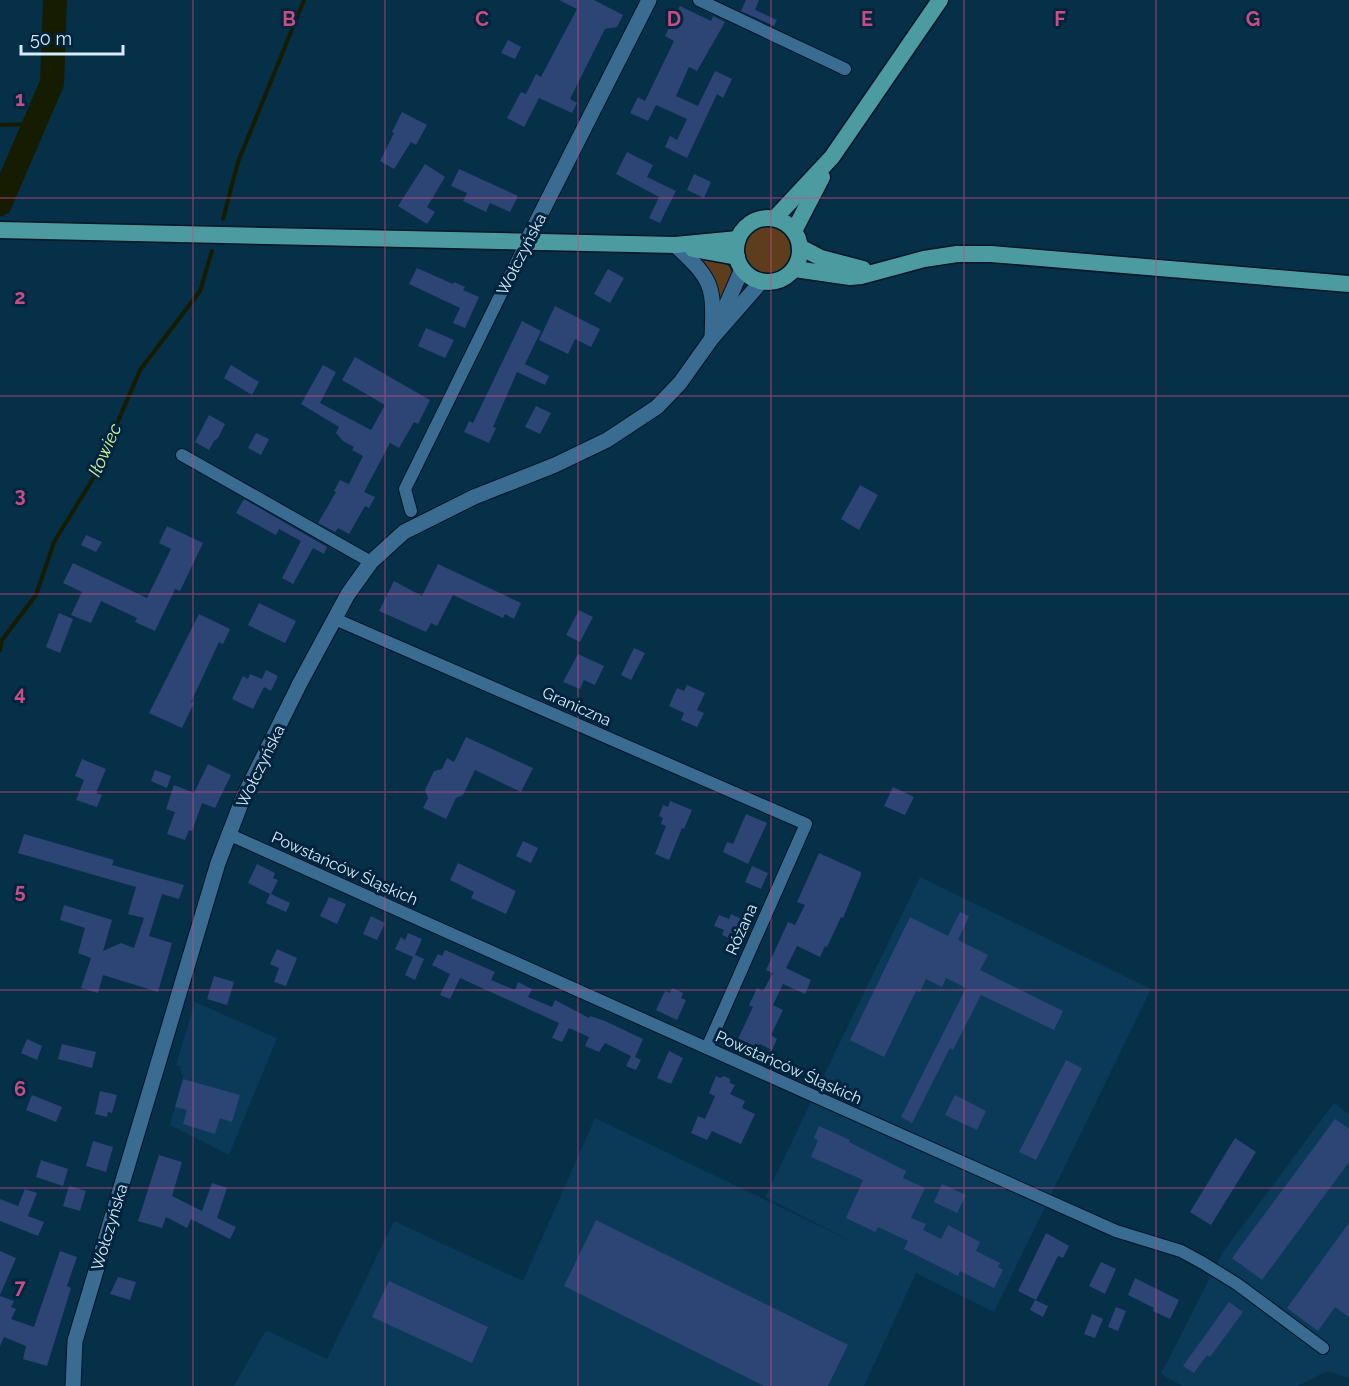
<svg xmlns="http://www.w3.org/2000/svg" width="1349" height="1386" font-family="Raleway,sans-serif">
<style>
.built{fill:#0a3a57}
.green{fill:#5e3d1d}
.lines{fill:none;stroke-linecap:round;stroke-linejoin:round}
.stream{stroke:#151c00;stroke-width:4}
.river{stroke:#151c00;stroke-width:24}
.building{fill:#2c4574}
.minor-casing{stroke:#001627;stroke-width:14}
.tertiary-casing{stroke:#001627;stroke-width:17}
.primary-casing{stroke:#001627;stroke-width:19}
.minor{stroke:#3a6c91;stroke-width:12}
.tertiary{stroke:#3a6c91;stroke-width:15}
.primary{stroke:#4c9ba1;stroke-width:16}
.grid{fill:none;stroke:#c74d83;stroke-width:1.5;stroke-opacity:0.55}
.labels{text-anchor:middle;stroke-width:6;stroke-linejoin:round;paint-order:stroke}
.street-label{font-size:16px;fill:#d6ebfc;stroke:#00243d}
.water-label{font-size:18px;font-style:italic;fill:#d4ee96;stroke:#00243d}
.grid-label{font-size:20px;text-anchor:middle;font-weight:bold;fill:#c74d83;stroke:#00243d;stroke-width:6;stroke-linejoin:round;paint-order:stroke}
</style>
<rect width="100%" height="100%" fill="#062f48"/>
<!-- built -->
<g class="built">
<path d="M920,877L1151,989L994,1312L916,1273L864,1386H234L266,1330L327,1359L394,1221L523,1281L595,1118L859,1245L765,1197Z"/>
<path d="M195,1002L277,1038L229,1155L170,1125L183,1079L180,1066L176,1065Z"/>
<path d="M1334,1103L1349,1114V1378L1327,1371L1298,1386H1182L1161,1374L1223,1252Z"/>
</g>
<!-- green -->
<g class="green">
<circle cx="769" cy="249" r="24"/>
<path d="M691,255C741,265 738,264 718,310Z"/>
</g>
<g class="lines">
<!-- stream -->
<g class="stream">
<path d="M0,125L35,124"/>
<path d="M223,219L238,162L304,0"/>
<path d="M0,650L2,640L36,595L54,542L94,477L140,370L200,291L212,251"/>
</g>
<!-- river -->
<path class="river" d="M0,204L52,83L55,0"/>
</g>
<!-- building -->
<g class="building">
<path d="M559,0H594L623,15L617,27L605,29L570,99L577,103L572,113L539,98L524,127L507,118L521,92L526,94L536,74L541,77L577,9Z"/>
<path d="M746,0H759L755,10L777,20L774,26L741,11Z"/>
<path d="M680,6L711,21L713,16L725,22L697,71L689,67L676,96L698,106L715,71L732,79L723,98L717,94L687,158L665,147L670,136L677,140L687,119L656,105L648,121L630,113L638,97L645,101L674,41L665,36Z"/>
<path d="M508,40L521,47L515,59L501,53Z"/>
<path d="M402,112L427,125L416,145L411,142L394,169L380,161L394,133L392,132Z"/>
<path d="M627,152L653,165L647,177L676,191L660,223L649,218L659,197L616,174Z"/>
<path d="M425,164L445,177L427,207L435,212L427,224L398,206Z"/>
<path d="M459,169L518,196L510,212L490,203L486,212L463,201L467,193L451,186Z"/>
<path d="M694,174L711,182L704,198L687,190Z"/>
<path d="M417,268L453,284L454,282L465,287L463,290L479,297L465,328L453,323L460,308L409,284Z"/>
<path d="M608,269L624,278L610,303L594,294Z"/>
<path d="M555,306L600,329L591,347L575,339L568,354L539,340Z"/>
<path d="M522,321L541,331L525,364L549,376L545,385L517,372L493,427L496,428L489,443L464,432L469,421L473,423Z"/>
<path d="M426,328L454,340L445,358L418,346Z"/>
<path d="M355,357L430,400L418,424L414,422L399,448L390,443L364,492L375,497L369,508L365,506L349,534L338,528L335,532L318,523L336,492L334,491L340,480L349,484L363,456L352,450L354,447L343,441L336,433L339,427L301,404L323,365L336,372L320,403L371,430L385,405L342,380Z"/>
<path d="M231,365L259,382L252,395L224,378Z"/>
<path d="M536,406L551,413L540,434L525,427Z"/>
<path d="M209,415L225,424L218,438L214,441L209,450L195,442Z"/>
<path d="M256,433L269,439L261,455L248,448Z"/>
<path d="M860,485L878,495L859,530L841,519Z"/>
<path d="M244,499L327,547L324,554L313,548L293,584L282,578L301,541L279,529L276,535L236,513Z"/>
<path d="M167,526L203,543L180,591L175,589L155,631L135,622L137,618L101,601L91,623L71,615L82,592L63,583L73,563L147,598L171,549L159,543Z"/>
<path d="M86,535L102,542L96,552L81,545Z"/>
<path d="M438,564L521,603L514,619L505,614L503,618L453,595L437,626L431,623L426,632L379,611L394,581L422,596Z"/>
<path d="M259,603L296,621L285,643L248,625Z"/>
<path d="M579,610L593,617L580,642L566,635Z"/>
<path d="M59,613L73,619L60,653L46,647Z"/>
<path d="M199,614L230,629L223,644L219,642L191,702L194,703L182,728L149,713Z"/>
<path d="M634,648L645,653L631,680L621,675Z"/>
<path d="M578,654L604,666L595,685L584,680L580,689L563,682Z"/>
<path d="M266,670L278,676L271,691L264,687L253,709L232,699L243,676L248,679L250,674L262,679Z"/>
<path d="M687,685L705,693L697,710L704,713L697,727L681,720L684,713L669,706L677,688L684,691Z"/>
<path d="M466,737L533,768L521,792L475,770L463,795L456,798L446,819L423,808L428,798L425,790L434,771L442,769L447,758L454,762Z"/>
<path d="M82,759L106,769L96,793L102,795L97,807L76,800L84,780L75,776Z"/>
<path d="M208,764L231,775L215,808L202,803L192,831L189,830L185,840L167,834L175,812L166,809L174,785L194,793Z"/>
<path d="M155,770L171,776L167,788L151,781Z"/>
<path d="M893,787L914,797L905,815L884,806Z"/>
<path d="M670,801L692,810L684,829L682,828L669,860L655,854L666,826L661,824L663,818L659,816L663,805L668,807Z"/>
<path d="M746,814L767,823L748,864L723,852L727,842L733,844Z"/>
<path d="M24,834L114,860L112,865L184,885L179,899L162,894L149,936L172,943L158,992L103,975L98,993L81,988L91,958L78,953L85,928L60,920L64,905L112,920L103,951L121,943L134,948L144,918L128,914L136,887L18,853Z"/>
<path d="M523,841L538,848L531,863L516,856Z"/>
<path d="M819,853L861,872V875L843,918L841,917L827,947L825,946L820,957L797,946L786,968L811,980L805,994L783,984L773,1005L783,1010L771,1035L777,1039L772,1050L760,1044L757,1050L737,1041L753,1007L749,1005L757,988L763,991L773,973L766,970L788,922L795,925L805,905L797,902Z"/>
<path d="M458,863L516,891L506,914L471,898L474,892L450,880Z"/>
<path d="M257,864L275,873L273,878L278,880L271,894L290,903L286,912L266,903L270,894L248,883Z"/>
<path d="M752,866L768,873L761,889L745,882Z"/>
<path d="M329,897L346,904L337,924L320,916Z"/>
<path d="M960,912L969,916L958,940L988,955L980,970L1063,1011L1054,1030L981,995L953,1050L950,1048L912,1123L901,1117L966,988L946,978L942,987L926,979L920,992L916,991L884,1057L850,1040L910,917L948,936Z"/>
<path d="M731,914L746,921L737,942L722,935L724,930L714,926L719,915L729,919Z"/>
<path d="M371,916L385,923L377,940L363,934Z"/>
<path d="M408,933L422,939L415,955L424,959L415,980L405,975L413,957L395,949L401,937L405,940Z"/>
<path d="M277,949L297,958L286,986L274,982L279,968L270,964Z"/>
<path d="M445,950L495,972L491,980L515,990L518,982L532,989L528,997L552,1007L555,1000L589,1018L590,1016L605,1021L643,1039L635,1057L641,1060L636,1070L626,1066L631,1056L605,1043L599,1052L585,1046L589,1037L569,1028L562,1042L552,1038L559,1023L460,978L450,999L440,995L450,974L432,965L438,954L442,956Z"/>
<path d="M214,976L234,982L227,1005L207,999Z"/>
<path d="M672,988L683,993L681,998L686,1000L677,1020L656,1010L665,991L670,993Z"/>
<path d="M27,1039L42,1046L37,1060L21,1053Z"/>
<path d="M62,1044L96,1052L92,1068L58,1059Z"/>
<path d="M669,1051L683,1058L671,1084L657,1078Z"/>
<path d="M1066,1060L1082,1068L1036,1160L1019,1152Z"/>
<path d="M716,1076L720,1078L724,1076L730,1079V1083L735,1085L730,1094L745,1101L742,1108L755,1114L741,1144L712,1131L707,1140L691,1133L698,1116L705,1119L715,1096L709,1093Z"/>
<path d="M183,1079L240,1095L232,1122L220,1118L215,1134L183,1124L187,1110L175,1107Z"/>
<path d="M100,1091L117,1095L112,1113L108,1112L107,1117L95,1114Z"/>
<path d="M32,1095L62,1107L56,1122L26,1110Z"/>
<path d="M955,1095L986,1111L977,1130L945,1115Z"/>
<path d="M1335,1119L1349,1129V1162L1262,1280L1232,1258Z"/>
<path d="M819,1126L850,1140L849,1142L906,1171L903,1178L925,1188L911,1218L926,1224L923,1230L941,1239L948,1225L980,1242L976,1251L1000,1263L998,1267L1003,1270L994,1288L960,1271L958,1276L904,1249L908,1241L878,1227L875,1232L846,1218L863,1180L811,1157L818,1140L814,1138Z"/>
<path d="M1235,1138L1256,1152L1211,1225L1190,1212Z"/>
<path d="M93,1141L113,1147L106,1172L86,1166Z"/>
<path d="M159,1155L182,1162L172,1196L202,1211L212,1183L227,1188L217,1218L236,1227L230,1239L191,1219L187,1228L166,1217L162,1228L138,1221Z"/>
<path d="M41,1160L68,1169L63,1186L36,1177Z"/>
<path d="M942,1184L966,1195L957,1213L934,1202Z"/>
<path d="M69,1186L86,1191L80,1211L63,1206Z"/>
<path d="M25,1189L37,1193L28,1216L44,1222L38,1236L0,1221V1199L18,1206Z"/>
<path d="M596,1220L848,1345L828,1386H764L564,1286Z"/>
<path d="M1349,1223V1317L1335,1307L1318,1331L1287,1308Z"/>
<path d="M1046,1233L1069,1246L1063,1258L1058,1256L1036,1300L1018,1291Z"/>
<path d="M0,1251L16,1258L0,1295Z"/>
<path d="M60,1251L77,1257L67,1286L71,1288L47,1366L23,1359L26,1346L4,1337L0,1346V1296L14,1301L11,1307L16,1309L11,1319L34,1327Z"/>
<path d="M1101,1262L1116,1269L1105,1294L1089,1286Z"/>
<path d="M118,1277L136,1282L130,1300L110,1294Z"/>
<path d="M1135,1278L1179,1300L1170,1319L1153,1311L1154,1308L1128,1295Z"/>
<path d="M389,1281L488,1327L472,1363L372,1317Z"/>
<path d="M1035,1300L1048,1306L1043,1317L1030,1310Z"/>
<path d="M1229,1302L1243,1312L1210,1357L1207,1355L1194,1373L1183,1366Z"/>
<path d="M1116,1307L1126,1311L1118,1331L1108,1327Z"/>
<path d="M1092,1314L1103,1319L1095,1338L1084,1334Z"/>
</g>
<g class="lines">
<defs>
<g id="minor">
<path d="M699,0L845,69"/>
<path d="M182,455L371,562"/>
<path d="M411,511L405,489L527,241"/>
<path d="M335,619L806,824L707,1048"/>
<path d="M228,834L1116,1231L1181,1251L1203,1263L1237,1284L1323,1348"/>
</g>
<g id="tertiary">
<path d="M527,241L649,0"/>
<path d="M675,245C714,281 714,286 712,338"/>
<path d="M718,324L742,269"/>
<path d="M73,1386L75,1341L218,863L243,798L300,683L348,594L371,562L404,532L474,497L555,465L607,440L657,407L680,383L712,338L761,282"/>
</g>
<g id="primary">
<circle cx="768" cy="250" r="32"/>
<path d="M775,218L832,157L940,0"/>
<path d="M0,230L675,245L738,239"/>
<path d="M794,231L822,177"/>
<path d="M800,247L821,258L863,269"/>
<path d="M693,249L737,257"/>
<path d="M795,269L850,277L861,276L924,259L957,254H991L1349,284"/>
</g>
</defs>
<!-- minor casing -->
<use href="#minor" class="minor-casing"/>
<!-- tertiary casing -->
<use href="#tertiary" class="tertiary-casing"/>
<!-- primary casing -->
<use href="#primary" class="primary-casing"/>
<!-- minor -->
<use href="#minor" class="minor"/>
<!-- tertiary -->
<use href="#tertiary" class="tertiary"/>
<!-- primary -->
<use href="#primary" class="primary"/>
</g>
<!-- grid -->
<path class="grid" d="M193,0V1386M385,0V1386M578,0V1386M771,0V1386M964,0V1386M1156,0V1386M0,198H1349M0,396H1349M0,594H1349M0,792H1349M0,990H1349M0,1188H1349"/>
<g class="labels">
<!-- street labels -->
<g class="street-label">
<text transform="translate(521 254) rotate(-63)" y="6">Wołczyńska</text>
<text transform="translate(577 706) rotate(24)" y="6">Graniczna</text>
<text transform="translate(260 766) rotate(-64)" y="6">Wołczyńska</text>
<text transform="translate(345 868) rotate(24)" y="6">Powstańców Śląskich</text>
<text transform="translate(741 929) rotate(-66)" y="6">Różana</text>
<text transform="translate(789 1067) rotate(24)" y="6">Powstańców Śląskich</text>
<text transform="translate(109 1227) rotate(-73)" y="6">Wołczyńska</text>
</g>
<!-- water labels -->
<g class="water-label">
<text transform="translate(105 450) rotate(-66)" y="6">Iłowiec</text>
</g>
</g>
<g class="grid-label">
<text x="289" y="26">B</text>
<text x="482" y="26">C</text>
<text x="674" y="26">D</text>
<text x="867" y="26">E</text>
<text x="1060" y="26">F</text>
<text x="1253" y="26">G</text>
<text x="20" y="106">1</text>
<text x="20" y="304">2</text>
<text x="20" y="502">3</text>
<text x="20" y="700">4</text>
<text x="20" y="898">5</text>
<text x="20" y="1096">6</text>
<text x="20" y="1294">7</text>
</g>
<!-- scale -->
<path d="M21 45v9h102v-9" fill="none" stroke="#d6ebfc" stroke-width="3"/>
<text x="30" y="45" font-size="18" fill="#d6ebfc" stroke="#00243d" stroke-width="4.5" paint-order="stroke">50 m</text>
</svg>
